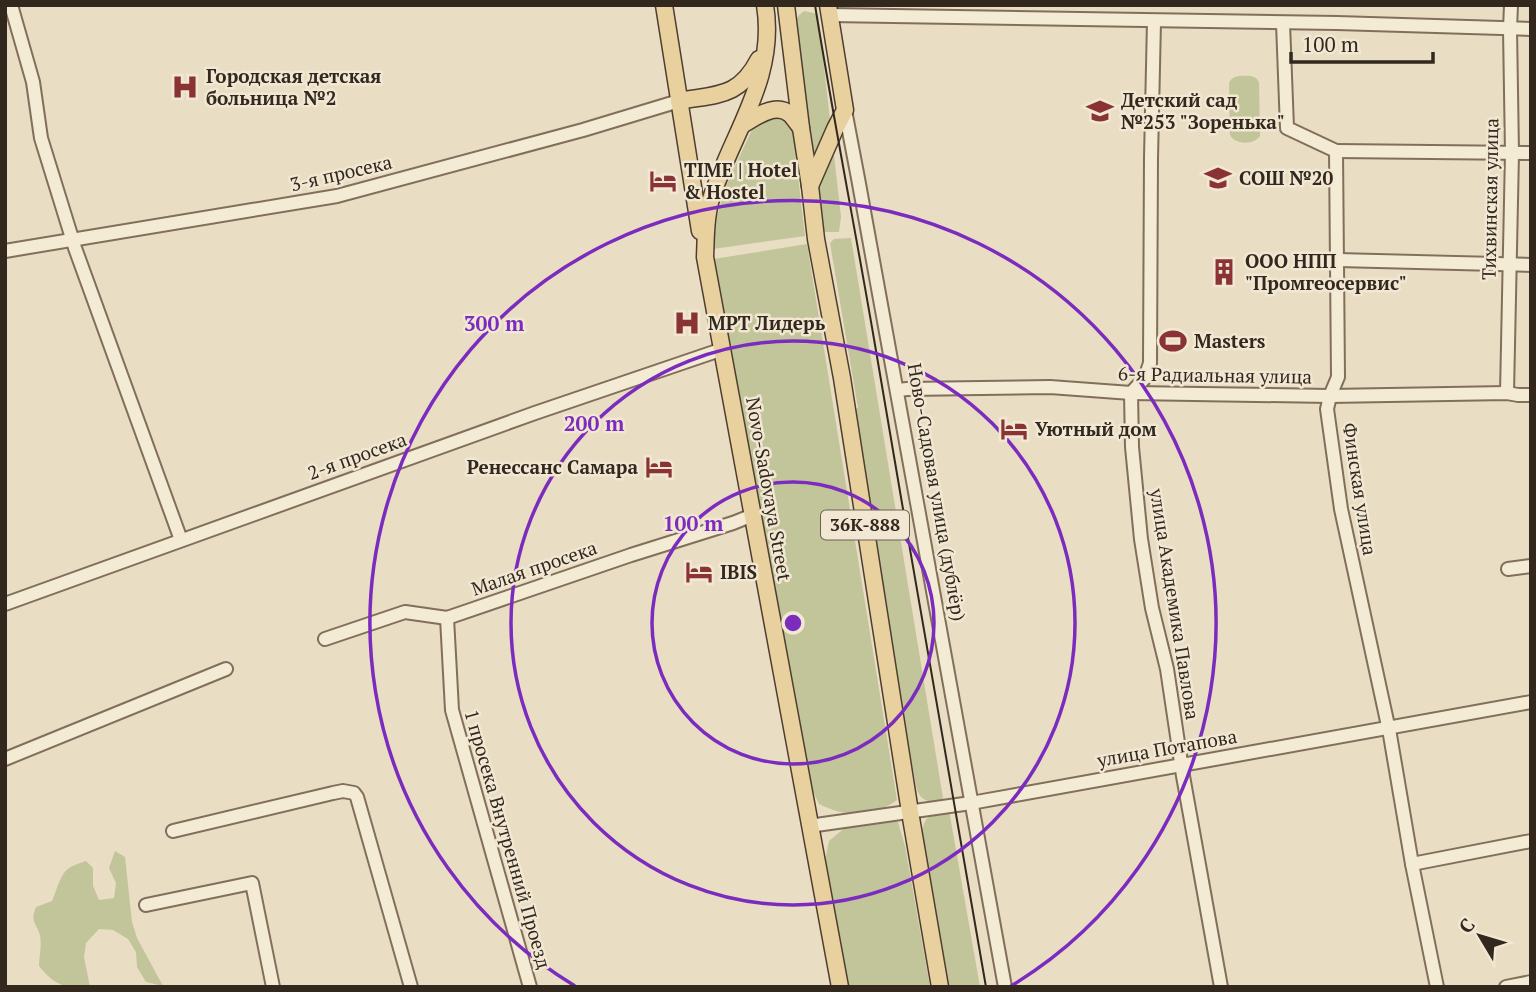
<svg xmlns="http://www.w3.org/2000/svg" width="1536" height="992" font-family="'PT Serif',serif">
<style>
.green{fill:#c1c599}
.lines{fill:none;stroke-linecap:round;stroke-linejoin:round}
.minor-casing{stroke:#816f5c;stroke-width:16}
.major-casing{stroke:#4f3e30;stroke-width:19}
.minor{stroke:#f4ebd5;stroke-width:12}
.major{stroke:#e8d09f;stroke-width:16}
.tram{stroke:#32281e;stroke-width:2}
.ring{fill:none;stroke:#7b2cbf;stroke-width:3.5}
.labels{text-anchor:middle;stroke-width:5;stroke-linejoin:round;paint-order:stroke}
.shield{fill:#f1e7d2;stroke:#6b6154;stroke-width:2}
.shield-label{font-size:18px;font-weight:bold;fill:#32281e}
.poi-label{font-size:19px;font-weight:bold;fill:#32281e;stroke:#f1e7d2;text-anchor:start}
.street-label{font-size:19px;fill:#32281e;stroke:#f1e7d2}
.centre{fill:#7b2cbf;stroke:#f1e7d2;stroke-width:3.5}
.ring-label{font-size:21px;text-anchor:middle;font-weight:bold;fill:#7b2cbf;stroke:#f1e7d2;stroke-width:5;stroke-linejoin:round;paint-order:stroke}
</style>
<rect width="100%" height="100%" fill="#e9ddc3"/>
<!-- green -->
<g class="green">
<path d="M804,11L818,14L841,217L839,232H824L794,30C794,21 796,17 804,11Z"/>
<path d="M1251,76L1256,78L1259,82L1260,136C1254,145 1235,145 1230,135L1229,83C1233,74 1243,76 1251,76Z"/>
<path d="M781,115L792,125L805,236L713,249L717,217L724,190L756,121Z"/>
<path d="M851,238L943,798L942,800C928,804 919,800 916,786L886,625L853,410L858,408L830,243L834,239Z"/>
<path d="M807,244L897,800C883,811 859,816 841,812C834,811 826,807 819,804L810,785L714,259Z"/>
<path d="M949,810L980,987H948L922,837C922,816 931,814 949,810Z"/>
<path d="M886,816L898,822L905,846L930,987H848L825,861L829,841L847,826Z"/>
<path d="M115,851L125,857L132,922L137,938L163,986L146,982L137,967L136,952L128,939L113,930L99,929L86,943L84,957L90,987C64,987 56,987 39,966C39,957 42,945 40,935C36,922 30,922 36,907L52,901C57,891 59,875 69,868C73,865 81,863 86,861L93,868V886L99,900L114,898L116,883L109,868Z"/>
</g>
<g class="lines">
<defs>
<g id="minor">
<path d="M11,5L33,82L41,138L75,248L181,540"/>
<path d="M830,15L1337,23L1531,29"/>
<path d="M1154,21L1151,158L1150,363L1145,378L1131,393L1132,447L1141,539L1152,608L1167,669L1183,776L1221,987"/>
<path d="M1283,23L1287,128L1336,151L1338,377L1330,396L1327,409L1341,509L1390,735L1412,864L1437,987"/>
<path d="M845,110C901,402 952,695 1005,987"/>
<path d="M1336,151L1531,153"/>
<path d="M5,251L337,196L583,130L679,101"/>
<path d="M1338,260L1531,265"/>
<path d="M898,390L907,389L1050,387L1131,393L1330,396L1507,393L1518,395H1531"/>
<path d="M1507,393L1512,153L1510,29L1511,5"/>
<path d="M1508,569L1531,566"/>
<path d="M5,604L535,413L723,349"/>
<path d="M447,618L452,710L530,987"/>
<path d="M325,639L405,612L447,618L631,555L733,523L753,515"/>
<path d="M5,759L226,669"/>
<path d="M809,826L971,803L1531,702"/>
<path d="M173,831L333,793L343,791L354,793L357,797L411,987"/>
<path d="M1412,864L1531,841"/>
<path d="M146,905L252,883L273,987"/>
<path d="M1506,987L1531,982"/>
</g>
<g id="major">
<path d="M664,5L700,231"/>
<path d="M765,5C777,78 732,133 711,199C705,218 706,238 705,257L840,987"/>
<path d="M786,5L801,128L810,186L816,239L842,378L910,812L940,987"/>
<path d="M679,101C717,94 739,98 759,59"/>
<path d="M742,125C756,117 775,102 790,114C794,118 798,124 801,128"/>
<path d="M810,186L835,129L845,110L828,5"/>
</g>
</defs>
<!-- minor casing -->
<use href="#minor" class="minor-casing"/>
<!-- major casing -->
<use href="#major" class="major-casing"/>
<!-- minor -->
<use href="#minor" class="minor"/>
<!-- major -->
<use href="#major" class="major"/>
<!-- tram -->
<path class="tram" d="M815,5C833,117 855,228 874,339C911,555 947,771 986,987"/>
</g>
<!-- distance rings -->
<g class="ring">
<circle cx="793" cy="623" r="141"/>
<circle cx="793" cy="623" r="282"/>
<path d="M575 986A423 423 0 1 1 1011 986"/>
</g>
<!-- icons -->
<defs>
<symbol id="hospital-bare" viewBox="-9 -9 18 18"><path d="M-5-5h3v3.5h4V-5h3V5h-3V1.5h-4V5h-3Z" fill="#893335" stroke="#f1e7d2" stroke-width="2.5" paint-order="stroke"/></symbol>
<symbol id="school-bare" viewBox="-9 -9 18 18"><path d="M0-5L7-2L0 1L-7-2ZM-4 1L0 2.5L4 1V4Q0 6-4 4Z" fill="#893335" stroke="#f1e7d2" stroke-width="2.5" paint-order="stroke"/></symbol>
<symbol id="hotel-bare" viewBox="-9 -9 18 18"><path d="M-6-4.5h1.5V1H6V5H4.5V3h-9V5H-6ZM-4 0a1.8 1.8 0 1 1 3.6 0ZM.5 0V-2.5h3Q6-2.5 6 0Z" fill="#893335" stroke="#f1e7d2" stroke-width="2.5" paint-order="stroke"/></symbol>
<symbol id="building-bare" viewBox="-9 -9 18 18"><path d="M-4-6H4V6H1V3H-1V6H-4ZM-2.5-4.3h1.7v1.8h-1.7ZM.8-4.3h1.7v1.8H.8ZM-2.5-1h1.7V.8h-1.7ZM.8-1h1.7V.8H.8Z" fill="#893335" stroke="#f1e7d2" stroke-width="2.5" paint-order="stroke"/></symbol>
<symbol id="stadium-bare" viewBox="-9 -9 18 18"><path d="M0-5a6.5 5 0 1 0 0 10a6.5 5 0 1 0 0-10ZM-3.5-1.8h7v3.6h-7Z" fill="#893335" stroke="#f1e7d2" stroke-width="2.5" paint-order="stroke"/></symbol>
</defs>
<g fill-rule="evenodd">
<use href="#hospital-bare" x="166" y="68" width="38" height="38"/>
<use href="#school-bare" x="1081" y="92" width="38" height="38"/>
<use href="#school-bare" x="1199" y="159" width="38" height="38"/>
<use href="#hotel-bare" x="644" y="162" width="38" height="38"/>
<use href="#building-bare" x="1205" y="253" width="38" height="38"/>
<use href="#hospital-bare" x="668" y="304" width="38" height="38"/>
<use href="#stadium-bare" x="1154" y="322" width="38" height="38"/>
<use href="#hotel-bare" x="995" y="410" width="38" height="38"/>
<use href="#hotel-bare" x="640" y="448" width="38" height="38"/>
<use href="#hotel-bare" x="680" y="553" width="38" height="38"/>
</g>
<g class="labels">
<!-- shield labels -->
<rect class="shield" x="821" y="510.5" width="88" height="29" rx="5"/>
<g class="shield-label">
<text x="865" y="531">36К-888</text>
</g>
<!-- poi labels -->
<g class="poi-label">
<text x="206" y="83">Городская детская<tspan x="206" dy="22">больница №2</tspan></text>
<text x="1121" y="107">Детский сад<tspan x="1121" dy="22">№253 "Зоренька"</tspan></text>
<text x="684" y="177">TIME | Hotel<tspan x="684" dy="22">&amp; Hostel</tspan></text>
<text x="1239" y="185">СОШ №20</text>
<text x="1245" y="268">ООО НПП<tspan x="1245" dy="22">"Промгеосервис"</tspan></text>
<text x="708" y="330">МРТ Лидерь</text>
<text x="1194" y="348">Masters</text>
<text x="1035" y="436">Уютный дом</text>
<text x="638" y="474" text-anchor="end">Ренессанс Самара</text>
<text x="720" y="579">IBIS</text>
</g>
<!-- street labels -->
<g class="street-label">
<text transform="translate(341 173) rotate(-13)" y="7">3-я просека</text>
<text transform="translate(1490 199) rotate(-89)" y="7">Тихвинская улица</text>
<text transform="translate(1215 375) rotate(1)" y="7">6-я Радиальная улица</text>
<text transform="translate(357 456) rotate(-20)" y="7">2-я просека</text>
<text transform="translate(769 489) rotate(80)" y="7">Novo-Sadovaya Street</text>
<text transform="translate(1360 489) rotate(81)" y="7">Финская улица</text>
<text transform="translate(937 492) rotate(80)" y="7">Ново-Садовая улица (дублёр)</text>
<text transform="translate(534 568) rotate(-19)" y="7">Малая просека</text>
<text transform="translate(1175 604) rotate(81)" y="7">улица Академика Павлова</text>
<text transform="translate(1167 748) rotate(-10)" y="7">улица Потапова</text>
<text transform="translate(508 839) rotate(74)" y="7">1 просека Внутренний Проезд</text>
</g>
</g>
<circle cx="793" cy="623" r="10" class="centre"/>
<g class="ring-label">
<text x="494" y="331">300 m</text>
<text x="594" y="431">200 m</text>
<text x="693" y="531">100 m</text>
</g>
<!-- border -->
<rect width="1536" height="992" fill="none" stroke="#32281e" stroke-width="14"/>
<!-- north arrow -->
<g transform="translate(1480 936) rotate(308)" stroke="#f1e7d2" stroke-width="5" paint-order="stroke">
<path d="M0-5L12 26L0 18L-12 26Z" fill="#32281e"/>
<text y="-10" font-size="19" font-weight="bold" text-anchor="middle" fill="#32281e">С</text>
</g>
<!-- scale -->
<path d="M1291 52v10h142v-10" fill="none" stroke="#32281e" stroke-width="3.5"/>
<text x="1302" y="52" font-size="21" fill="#32281e" stroke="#f1e7d2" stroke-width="5" paint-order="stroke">100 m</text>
</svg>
